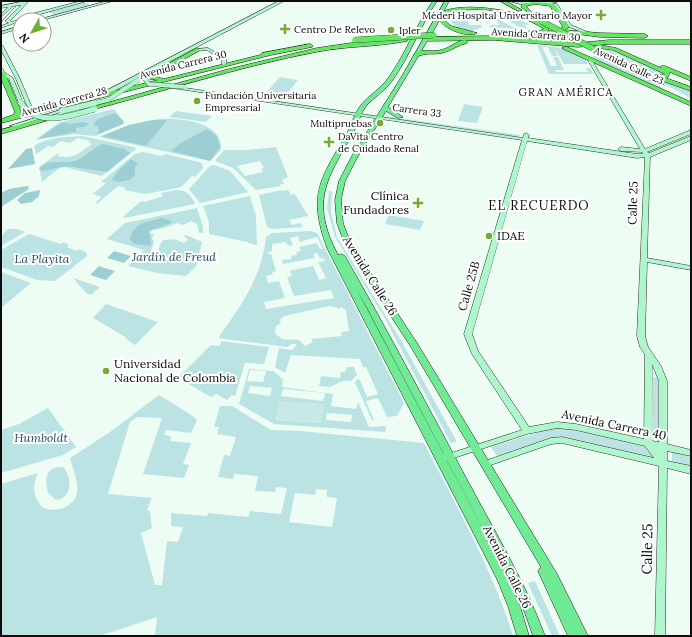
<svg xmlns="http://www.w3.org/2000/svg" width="692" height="637" font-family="Lora,serif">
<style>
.green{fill:#bbe3e4;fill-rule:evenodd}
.forest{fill:#9cced3}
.pitch{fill:#c8e9e5}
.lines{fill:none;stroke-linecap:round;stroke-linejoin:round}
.stream{stroke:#b746bf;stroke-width:1}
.secondary-casing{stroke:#2e2e2e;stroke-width:1}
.primary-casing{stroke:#1d1d1d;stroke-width:1}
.highway-casing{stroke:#1d1d1d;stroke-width:1}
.secondary{fill:#aff6cd;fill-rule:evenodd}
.primary{fill:#70ea94;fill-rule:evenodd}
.highway{fill:#64e563;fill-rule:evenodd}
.secondary-bridge-far1-casing{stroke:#2e2e2e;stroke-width:4.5;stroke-linecap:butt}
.secondary-bridge-casing{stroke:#2e2e2e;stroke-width:6;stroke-linecap:butt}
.highway-bridge-casing{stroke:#1d1d1d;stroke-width:6;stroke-linecap:butt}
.secondary-bridge-far1{stroke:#aff6cd;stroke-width:4}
.secondary-bridge{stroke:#aff6cd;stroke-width:5.5}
.highway-bridge{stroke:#64e563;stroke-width:5.5}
.poi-dot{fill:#72ad33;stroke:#fff;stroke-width:1.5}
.labels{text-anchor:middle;stroke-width:4;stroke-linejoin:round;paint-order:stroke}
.far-poi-label{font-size:10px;fill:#0c0c0c;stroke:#fff;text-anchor:start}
.far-street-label{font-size:10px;fill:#0c0c0c;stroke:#fff}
.far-neighbourhood-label{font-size:11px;letter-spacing:1px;fill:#0c0c0c;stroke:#fff}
.poi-label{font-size:12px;fill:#0c0c0c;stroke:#fff;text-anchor:start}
.street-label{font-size:12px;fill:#0c0c0c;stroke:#fff}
.park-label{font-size:12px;font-style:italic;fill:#244a5d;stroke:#fff}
.neighbourhood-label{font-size:13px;letter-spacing:1px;fill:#0c0c0c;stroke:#fff}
.near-street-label{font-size:14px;fill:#0c0c0c;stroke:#fff}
</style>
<rect width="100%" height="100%" fill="#edfdf3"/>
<!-- green -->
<g class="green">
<path d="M83,2L90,5L55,15L49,12Z"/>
<path d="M478,13L465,14L469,25H481L482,27C470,34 460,32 451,22V19C459,14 468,13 478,13Z"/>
<path d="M481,13L498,14L497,13L507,15L529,24L524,26L529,28C519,28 510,24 505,14L499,15L503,22L517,29L490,27V25H499L495,14Z"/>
<path d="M537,45C553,47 580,48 588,64H564L557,52H556L558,56H552L548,47H542L551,66H557L553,57H558L564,70H555L556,72H588L586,68H590L594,74H549Z"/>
<path d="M608,50L623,54L666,74L657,76L604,51Z"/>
<path d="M601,54L649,79L669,93L591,57Z"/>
<path d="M640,72L691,90V98Z"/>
<path d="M280,77L298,80L284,98L263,96Z"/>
<path d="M464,104L483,107L477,123L458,121Z"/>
<path d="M114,109L125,123L95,136L74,134L35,140L60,122ZM66,122L69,124L80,122L85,127L76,128L77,132L40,138L59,124Z"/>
<path d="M176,111L212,116L206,122L169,117Z"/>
<path d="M390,117L520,135L519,137L388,118Z"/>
<path d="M160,119C180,118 224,122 221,150L210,161L99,137C120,128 138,121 160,119ZM153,120H167L103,136L129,125Z"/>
<path d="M82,136L134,147L136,149L102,176L64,167L58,169L42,182L39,167L57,154H59L58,156C73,160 80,152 92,144L89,143L90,141L78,138L70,143L61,141L53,147L48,146L36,154L34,146C46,137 68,137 82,136Z"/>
<path d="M276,147L288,177L282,180L284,184H280L281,186L256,190L233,168L215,161L224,150H247ZM260,161L264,168L261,169L263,172L245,176L237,166Z"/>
<path d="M143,152L161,156L166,154L202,163L203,168L195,177L192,176L181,187L177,188L145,194L124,190L126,188L118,186L97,204L95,203L102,197L93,194L106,183L101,182L135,154Z"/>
<path d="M214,165L230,171L248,192L200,203L189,189L210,166Z"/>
<path d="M176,190C185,189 192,195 195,204L124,218V216L141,201L145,202L163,196L161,193Z"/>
<path d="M282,190L283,191L288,190L291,195L295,194L308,216L289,220L292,225L300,223L303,227L272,229L267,227L259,195Z"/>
<path d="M329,191H332L331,213L337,237L402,342L457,442L451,443L383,315L335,237L327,208Z"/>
<path d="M250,196L256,216L257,245L251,244L247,242L209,234V222L203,206Z"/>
<path d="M197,208L203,227V233H199L197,224L191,221L183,225L176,223C173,226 157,230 152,230L150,233L154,235L152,238L154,242L151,251L158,250L162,241C172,238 175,239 184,243L188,240L184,236L186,235L202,242L197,265L186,276L157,273L128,266L144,250L107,239L125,223Z"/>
<path d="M389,215L424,221L420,230L385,224Z"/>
<path d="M8,229H17L25,232L1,246V236Z"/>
<path d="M311,231L317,233L404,403L397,416L387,417L378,398L366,401L374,420H372L355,383L357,379L360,380L367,397L378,394L366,367H363L360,359L291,355L285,373L275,367L279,348L292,350L297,344H292L287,347L218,338C241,306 262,277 266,237L272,233ZM298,236L300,242L317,237L323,249H320L317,243L299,247L301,251L296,252L297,255L291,256L292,259L282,260L283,264L315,258L313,254L317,253L320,258H322L326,261L318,262L326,278L319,280L313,266L288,271H290L292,276L287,277L294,296L331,290L334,298L266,309L264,302L285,298L279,281L268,283L266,276L273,274L272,272L276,271L271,254H268V252L272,251V244L285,242L289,246L293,245L290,238ZM330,306L340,309L341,307L346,310L349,331L341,332L342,336L311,339L313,342L305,346L299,340L282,339L275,333L276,326L281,323L280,320L284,316Z"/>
<path d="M29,234L61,244L63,242L69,245L67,247L76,251L78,249L86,252L87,256L55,281L37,280L1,267V250Z"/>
<path d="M1,272L31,283L1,308Z"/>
<path d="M73,278L100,287L91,295L87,294Z"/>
<path d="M106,304L158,322L135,345L126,339L127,338L93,318Z"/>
<path d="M221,341L269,347L264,364L245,363L235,396L232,395L227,400L216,394L211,397L178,378L211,345L220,346Z"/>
<path d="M347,367H354L357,375L351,381H342L330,387L319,386L321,376L340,378L341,372H345Z"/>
<path d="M249,369L273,371L283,379L282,387L333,394L331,406L356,409L358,402L369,427L386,426L385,432L274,424L239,404ZM250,370L266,371L263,382L247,381ZM250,386L272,388L270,396L248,393ZM283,389L325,393V394L323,401L281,396ZM279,401L321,423L276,420ZM327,413L352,415L351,422L326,420Z"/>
<path d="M653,377L658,378V438L653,437Z"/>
<path d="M159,395L190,414L197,420L191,433L166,430L164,435L171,436L170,441L191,443L183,464L189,465L184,478L143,474L162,418L137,417L130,422L108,494L152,498L147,510L150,511L152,528L141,533L155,585H162L167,541L178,542L183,527L171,526V513L207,516L208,513L248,517L250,511L281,514L287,488L276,487L275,492L255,491L258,476L234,474L233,479L218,477L224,455L230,456L236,437L217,434L219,427H214L220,406H232L271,430L300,431L424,443C456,506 492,568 513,636H155L157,617L100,636H1V484L38,473C32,486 33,496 42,507C49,511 56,510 63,508C87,498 75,477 70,458L110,432ZM316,489L327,490V497L337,498L332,527L289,522L295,493L315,495Z"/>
<path d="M48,408L76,447L63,455L1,473V430L19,424Z"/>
<path d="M552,428H565L647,447L654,455V459L548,439L497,456L491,447Z"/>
<path d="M672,451L691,456V467L672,463Z"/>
<path d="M58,467H63C73,478 72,498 56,500L48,493C45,481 44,470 58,467Z"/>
<path d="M535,581L560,636H552L528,583Z"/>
</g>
<!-- forest -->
<g class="forest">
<path d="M115,113L123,121V124L96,135L99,131L98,127L93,124L98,119Z"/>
<path d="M153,120H167L146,146L102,136L129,125Z"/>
<path d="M66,122L69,124L80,122L89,123L85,127L76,128L77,132L38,139L59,124Z"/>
<path d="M207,129L217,136L220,147L210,161L171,151L181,143Z"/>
<path d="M103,144L124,149L130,153L107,172L66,166L43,171L39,169C46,158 65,164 75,161C83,159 92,148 103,144Z"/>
<path d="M32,148L35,164L8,169L26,149Z"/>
<path d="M131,159L139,165L135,166V175L130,180L118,182L112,180L117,172Z"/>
<path d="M28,186L29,189L1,207V193L9,189Z"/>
<path d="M40,190L39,196L32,202L21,204L17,200L25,193Z"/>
<path d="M162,218L171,221V223L149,231L151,243L150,246L134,244L130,240C132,223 147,222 162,218Z"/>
<path d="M114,251L131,256L124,263L107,258Z"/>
<path d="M99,266L101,267L115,271L106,280L90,275Z"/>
</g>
<!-- pitch -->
<path class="pitch" d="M279,401L324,404L321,423L276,420Z"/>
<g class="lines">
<!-- stream -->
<path class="stream" d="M1,22L17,5"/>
<defs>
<g id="secondary">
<path d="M25,1H29L10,21L12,22L35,13L81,1H87L37,15L23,20H20V21L1,28V26L9,23L5,21L21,5L13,6L1,17V14L8,7L1,8V6Z"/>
<path d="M107,1H113L43,20H37Z"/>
<path d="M279,1H284L114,91L102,96L98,95Z"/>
<path d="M509,1L520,2L561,1L551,3L557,4L571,25L590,33L587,34L569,27L555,6L544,3L520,4Z"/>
<path d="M20,26V28L1,34V32Z"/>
<path d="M1,45L3,46L20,79L31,105L35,109H47V111H32L27,106L16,79L1,50Z"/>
<path d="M208,48L226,59V65H222V60L207,50L197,51L195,50L197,49Z"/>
<path d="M586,56L590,57L645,149L691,130V134L647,152L649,153L691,136V140L650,157L647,258L691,266V270L647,262L645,336L648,347L661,366L667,381V444L691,450V456L667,451V461L691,466V474L667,468L665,636H655L659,466L562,443L551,444L485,467L482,466L481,464L482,462L551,438L562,437L654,458L645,446L576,430L557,428L527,434L445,461L442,460L441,458L442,456L522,430L472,354L464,334L522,140L172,88L170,87L172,86L523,138L524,134L526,133L529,135L528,138L637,154H643L642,152L621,151L618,149L621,147L640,149L586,57ZM527,141L637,158L645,157V158L637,336L640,347L645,354L644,439L576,424L557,422L529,427L478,351L472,334ZM652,364L659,381V442L652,441Z"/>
<path d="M1,69H3L4,72L13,78L23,103V104L19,103L9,79L1,74Z"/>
<path d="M60,110L64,111L14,127L10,126Z"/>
</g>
<g id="primary">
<path d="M433,1H437C420,26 410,56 392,81C385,91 374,97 366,106C360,114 358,125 353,133C326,180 310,202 338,255L341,254L345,256C386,328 425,401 464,474C492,527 524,579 545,636H533L525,613L509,580L520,606L529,636H517L508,606L497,579L327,248C308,195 319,181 346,135C352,125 354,114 361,105C369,95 381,89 389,77C406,53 416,25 433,1ZM356,288L367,308L500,561Z"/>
<path d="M445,1H449L435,28L388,107L403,117L398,118L386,111L358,156L345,181L341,200L343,223L347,234L359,255L417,343L557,574L588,636H568L538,571L541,567L411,347L351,255L341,234L337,223L335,200L339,181L352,156L402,76Z"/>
</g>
<g id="highway">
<path d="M500,1H506L522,10L518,11Z"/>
<path d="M535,2L554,4L569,27L565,30L600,33L645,34L648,36L645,38L600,37L569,33L546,35H504L502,34V32L539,31L544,29C513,9 476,5 441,14L439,13C465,0 524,11 549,27L548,31H557L563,27L550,6L535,4L526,6L532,13L530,14L521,7L522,4Z"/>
<path d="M437,15H441L443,19L451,26L477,33C467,39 438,27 437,15Z"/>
<path d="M494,36L578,43L609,40H691V44H609L578,47L494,40L428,41L425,39L428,37Z"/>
<path d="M405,38L408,40L407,41C377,47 346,46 316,52C238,67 161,92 84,112L81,110L229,69L317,48L358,42Z"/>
<path d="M465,40L467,41V43C458,45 451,51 442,53C432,55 427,52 416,57L413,55C422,47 431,53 441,50C450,48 456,41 465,40Z"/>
<path d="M310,44L313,46L312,47L271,55L1,123V119L13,115L15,112L1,78V72L5,73L21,112L20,114L158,80L150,79L146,76L197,48L199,49V51L153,76L164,79L260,55L262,53Z"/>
<path d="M600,45L616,48L661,68V66H665L691,77V81L670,72L668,77L666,78L691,87V91L654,78L664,84L659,85L617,63L622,62L654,78V76L665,74L613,50L598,48V46Z"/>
<path d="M563,47H567L691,102V106L563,49Z"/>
<path d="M54,115L57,117L56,118L1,134V130Z"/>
</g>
</defs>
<!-- secondary casing -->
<use href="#secondary" class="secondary-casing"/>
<!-- primary casing -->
<use href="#primary" class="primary-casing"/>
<!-- highway casing -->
<use href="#highway" class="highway-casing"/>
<!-- secondary -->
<use href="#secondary" class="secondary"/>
<!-- primary -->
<use href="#primary" class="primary"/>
<!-- highway -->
<use href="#highway" class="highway"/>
<defs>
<g id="secondary-bridge-far1">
<path d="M147,74L145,79L149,84L185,87"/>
<path d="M90,104L108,100L147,74"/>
</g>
<g id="secondary-bridge">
<path d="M21,103C38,128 71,116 95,109"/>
<path d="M62,111L95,103"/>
</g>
<g id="highway-bridge">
<path d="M541,21L620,63"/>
<path d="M355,40L434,35"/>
</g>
</defs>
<!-- secondary-bridge-far1 casing -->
<use href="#secondary-bridge-far1" class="secondary-bridge-far1-casing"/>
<!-- secondary-bridge casing -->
<use href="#secondary-bridge" class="secondary-bridge-casing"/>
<!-- highway-bridge casing -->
<use href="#highway-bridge" class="highway-bridge-casing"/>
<!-- secondary-bridge-far1 -->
<use href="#secondary-bridge-far1" class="secondary-bridge-far1"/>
<!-- secondary-bridge -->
<use href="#secondary-bridge" class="secondary-bridge"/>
<!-- highway-bridge -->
<use href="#highway-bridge" class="highway-bridge"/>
</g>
<!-- markers -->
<g class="poi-dot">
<path d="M599 9h4v4h4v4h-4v4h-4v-4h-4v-4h4z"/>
<path d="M283 23h4v4h4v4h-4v4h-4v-4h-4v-4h4z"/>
<circle cx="391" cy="30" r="4"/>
<circle cx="197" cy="101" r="4"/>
<circle cx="380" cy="123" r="4"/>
<path d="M327 136h4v4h4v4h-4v4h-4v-4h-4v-4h4z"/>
<path d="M416 197h4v4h4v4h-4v4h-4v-4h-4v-4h4z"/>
<circle cx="489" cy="236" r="4"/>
<circle cx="106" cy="371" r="4"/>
</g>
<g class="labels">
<!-- far-poi labels -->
<g class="far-poi-label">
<text x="592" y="19" text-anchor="end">Méderi Hospital Universitario Mayor</text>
<text x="294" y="33">Centro De Relevo</text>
<text x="399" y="34">Ipler</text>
<text x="205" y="99">Fundación Universitaria<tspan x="205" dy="12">Empresarial</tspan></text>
<text x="372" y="127" text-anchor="end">Multipruebas</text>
<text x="338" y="140">DaVita Centro<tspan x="338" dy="12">de Cuidado Renal</tspan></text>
</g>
<!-- far-street labels -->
<g class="far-street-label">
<text transform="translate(536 34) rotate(4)" y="4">Avenida Carrera 30</text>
<text transform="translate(183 64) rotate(-14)" y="4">Avenida Carrera 30</text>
<text transform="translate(629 65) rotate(25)" y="4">Avenida Calle 23</text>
<text transform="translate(64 101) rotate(-15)" y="4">Avenida Carrera 28</text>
<text transform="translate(417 110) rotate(8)" y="4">Carrera 33</text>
</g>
<!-- far-neighbourhood labels -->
<g class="far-neighbourhood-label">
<text x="566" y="96">GRAN AMÉRICA</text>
</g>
<!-- poi labels -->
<g class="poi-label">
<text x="409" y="200" text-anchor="end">Clínica<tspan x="409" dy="14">Fundadores</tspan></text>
<text x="497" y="240">IDAE</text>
<text x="114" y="368">Universidad<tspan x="114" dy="14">Nacional de Colombia</tspan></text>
</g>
<!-- street labels -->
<g class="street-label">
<text transform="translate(633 203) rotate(-88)" y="4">Calle 25</text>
<text transform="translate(370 276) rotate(58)" y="4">Avenida Calle 26</text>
<text transform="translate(469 286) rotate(-74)" y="4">Calle 25B</text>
<text transform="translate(614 425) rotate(12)" y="4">Avenida Carrera 40</text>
<text transform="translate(507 567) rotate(63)" y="4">Avenida Calle 26</text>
</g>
<!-- park labels -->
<g class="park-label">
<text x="174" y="261">Jardín de Freud</text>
<text x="42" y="263">La Playita</text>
<text x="41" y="442">Humboldt</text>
</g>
<!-- neighbourhood labels -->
<g class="neighbourhood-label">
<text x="539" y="210">EL RECUERDO</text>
</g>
<!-- near-street labels -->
<g class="near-street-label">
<text transform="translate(647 549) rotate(-89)" y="5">Calle 25</text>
</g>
</g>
<!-- border -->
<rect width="692" height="637" fill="none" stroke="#0c0c0c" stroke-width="4"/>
<!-- north arrow -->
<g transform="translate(32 32) rotate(231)"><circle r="19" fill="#ffffff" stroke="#9e9e9e"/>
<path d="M0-3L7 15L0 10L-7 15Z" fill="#72ad33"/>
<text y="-6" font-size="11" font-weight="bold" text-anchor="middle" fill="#0c0c0c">N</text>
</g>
</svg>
